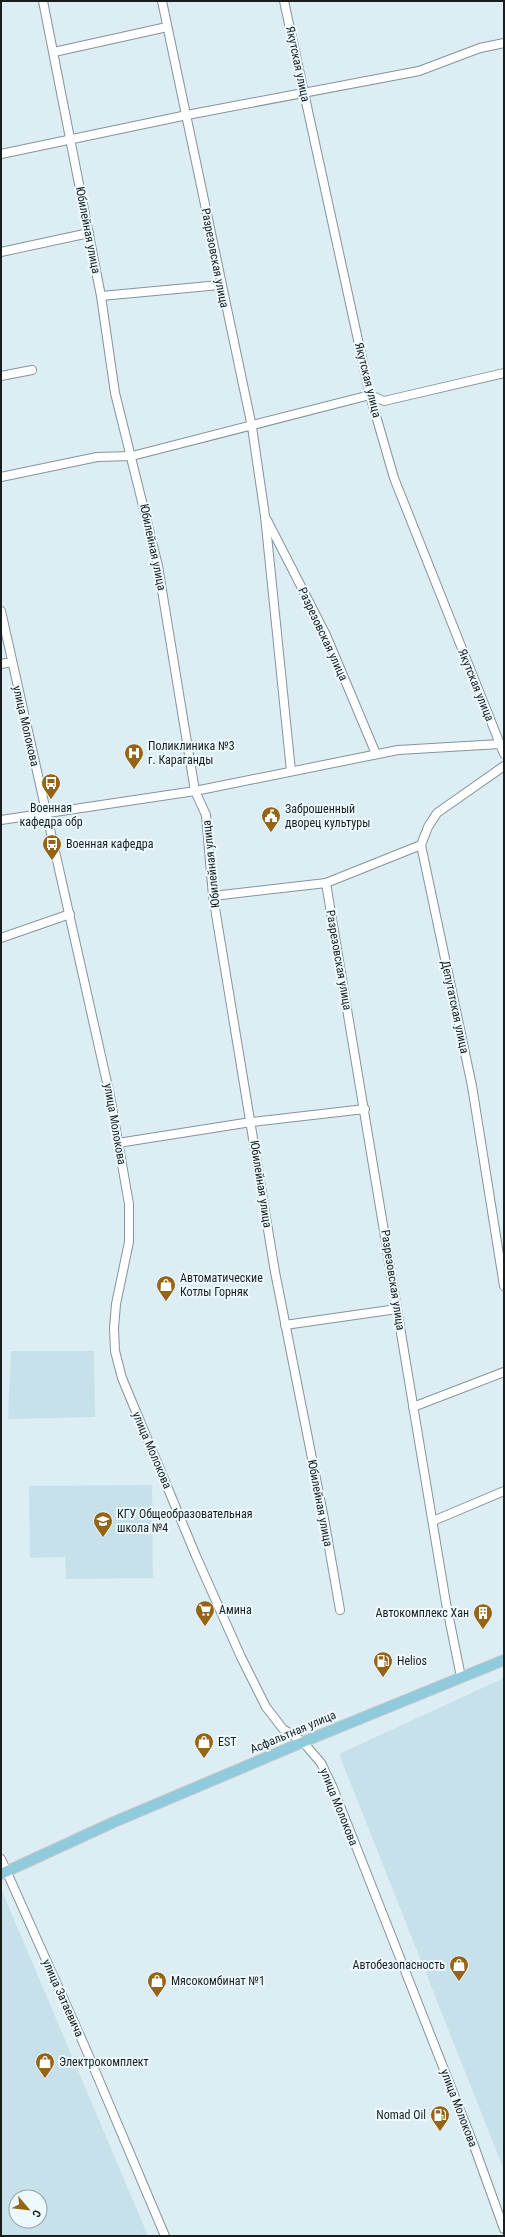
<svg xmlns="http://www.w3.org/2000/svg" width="505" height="2237" font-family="'Roboto Condensed',sans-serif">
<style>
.built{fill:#c7e1eb;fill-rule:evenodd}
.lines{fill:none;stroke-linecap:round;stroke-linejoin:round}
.minor-casing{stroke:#84949a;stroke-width:10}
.major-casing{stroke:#c8c9c9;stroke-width:12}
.minor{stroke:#fff;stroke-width:8}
.major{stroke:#8fcadd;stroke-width:10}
.labels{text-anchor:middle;stroke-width:4;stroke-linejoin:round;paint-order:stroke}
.street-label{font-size:12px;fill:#181e20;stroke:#ecfaff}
.poi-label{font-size:12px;fill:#181e20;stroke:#ecfaff;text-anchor:start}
</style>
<rect width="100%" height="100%" fill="#dcedf4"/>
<!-- built -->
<g class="built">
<path d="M11,1351H94L95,1417L8,1419Z"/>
<path d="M152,1485L153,1578L66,1579L65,1557L30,1558L29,1486Z"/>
<path d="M504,1678V2170L339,1754Z"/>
<path d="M2,1891L148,2236H1ZM16,2197H40V2221H16Z"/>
</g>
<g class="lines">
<defs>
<g id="minor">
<path d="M43,1L101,296L115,393L158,566L195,791L206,815L213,896L275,1272L325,1524L340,1610"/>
<path d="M162,1L252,427L265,516L291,771"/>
<path d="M284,1L370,395L394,478L500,744"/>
<path d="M54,52L167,27"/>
<path d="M1,154L187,115L419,71L480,48L504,43"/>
<path d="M1,252L89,233"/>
<path d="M101,296L220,285"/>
<path d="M1,376L32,370"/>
<path d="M1,477L97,457L132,456L370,395L384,401L504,373"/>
<path d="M267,520L326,635L376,754"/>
<path d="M1,611L110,1096L129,1204V1242L116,1304L114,1328L115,1351L122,1378L196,1556L241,1657L266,1707L283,1729L303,1742L321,1763L333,1788L473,2143L504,2229"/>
<path d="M1,664L12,662"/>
<path d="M504,766L437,813L428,827L421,845L472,1086L504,1286"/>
<path d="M1,820L195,791L398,750L500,744L504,754"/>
<path d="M326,883L446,1603L461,1677"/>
<path d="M213,896L326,883L421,845"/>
<path d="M1,938L70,914"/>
<path d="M118,1143L251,1122L365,1109"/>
<path d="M285,1325L397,1309"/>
<path d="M413,1407L504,1372"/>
<path d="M433,1521L504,1491"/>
<path d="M1,1859L85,2047L165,2236"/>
</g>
<path id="major" d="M1,1874L114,1822L303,1742L504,1660"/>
</defs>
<!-- minor casing -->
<use href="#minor" class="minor-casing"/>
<!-- major casing -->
<use href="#major" class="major-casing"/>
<!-- minor -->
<use href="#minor" class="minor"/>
<!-- major -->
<use href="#major" class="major"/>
</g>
<!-- icons -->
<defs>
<symbol id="hospital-pin" viewBox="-11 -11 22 30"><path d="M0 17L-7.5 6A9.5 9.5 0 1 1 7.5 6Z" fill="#956515" stroke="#ecfaff"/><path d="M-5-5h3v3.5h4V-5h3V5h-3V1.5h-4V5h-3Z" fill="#fff"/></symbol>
<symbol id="bus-pin" viewBox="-11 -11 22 30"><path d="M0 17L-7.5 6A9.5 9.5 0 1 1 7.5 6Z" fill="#956515" stroke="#ecfaff"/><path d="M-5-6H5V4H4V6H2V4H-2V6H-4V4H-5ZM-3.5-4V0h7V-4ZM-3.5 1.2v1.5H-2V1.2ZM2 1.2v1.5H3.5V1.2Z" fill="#fff"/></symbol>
<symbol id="civic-pin" viewBox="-11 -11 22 30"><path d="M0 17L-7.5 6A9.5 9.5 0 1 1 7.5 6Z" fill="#956515" stroke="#ecfaff"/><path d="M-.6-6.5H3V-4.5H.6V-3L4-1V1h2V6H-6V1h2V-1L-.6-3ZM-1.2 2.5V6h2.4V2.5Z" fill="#fff"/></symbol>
<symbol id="shop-pin" viewBox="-11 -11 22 30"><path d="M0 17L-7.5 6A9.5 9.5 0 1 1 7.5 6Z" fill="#956515" stroke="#ecfaff"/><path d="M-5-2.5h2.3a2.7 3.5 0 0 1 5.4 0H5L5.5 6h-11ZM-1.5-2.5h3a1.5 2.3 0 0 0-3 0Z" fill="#fff"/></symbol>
<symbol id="school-pin" viewBox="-11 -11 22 30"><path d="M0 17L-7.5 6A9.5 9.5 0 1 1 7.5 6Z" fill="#956515" stroke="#ecfaff"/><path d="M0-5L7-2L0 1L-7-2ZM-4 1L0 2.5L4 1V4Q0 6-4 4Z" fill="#fff"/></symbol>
<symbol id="supermarket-pin" viewBox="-11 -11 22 30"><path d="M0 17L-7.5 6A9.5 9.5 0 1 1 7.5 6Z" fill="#956515" stroke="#ecfaff"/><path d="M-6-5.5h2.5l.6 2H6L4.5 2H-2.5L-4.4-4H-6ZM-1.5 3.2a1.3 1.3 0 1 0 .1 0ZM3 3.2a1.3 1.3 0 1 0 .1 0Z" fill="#fff"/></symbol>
<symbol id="building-pin" viewBox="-11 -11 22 30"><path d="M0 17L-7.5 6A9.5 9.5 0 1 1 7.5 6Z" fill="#956515" stroke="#ecfaff"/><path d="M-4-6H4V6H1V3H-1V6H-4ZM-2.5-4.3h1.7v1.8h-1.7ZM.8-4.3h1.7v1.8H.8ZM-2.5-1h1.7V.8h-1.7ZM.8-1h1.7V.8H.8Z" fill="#fff"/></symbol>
<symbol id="fuel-pin" viewBox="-11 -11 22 30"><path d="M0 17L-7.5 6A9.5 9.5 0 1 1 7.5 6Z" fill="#956515" stroke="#ecfaff"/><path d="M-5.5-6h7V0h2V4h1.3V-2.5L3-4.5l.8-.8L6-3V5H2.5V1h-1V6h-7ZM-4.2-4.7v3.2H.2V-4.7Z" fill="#fff"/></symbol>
</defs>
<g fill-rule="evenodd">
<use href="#hospital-pin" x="123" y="742" width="22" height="30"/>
<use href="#bus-pin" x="40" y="772" width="22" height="30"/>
<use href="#civic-pin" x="260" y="805" width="22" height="30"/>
<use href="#bus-pin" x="41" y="833" width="22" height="30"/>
<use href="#shop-pin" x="155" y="1274" width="22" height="30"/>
<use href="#school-pin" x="92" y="1510" width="22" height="30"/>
<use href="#supermarket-pin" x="194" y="1599" width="22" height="30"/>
<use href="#building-pin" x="472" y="1602" width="22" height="30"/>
<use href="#fuel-pin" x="372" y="1650" width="22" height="30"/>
<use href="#shop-pin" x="193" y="1731" width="22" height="30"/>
<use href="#shop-pin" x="448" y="1954" width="22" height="30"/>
<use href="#shop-pin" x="146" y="1970" width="22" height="30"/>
<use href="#shop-pin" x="34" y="2051" width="22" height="30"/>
<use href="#fuel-pin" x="429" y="2104" width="22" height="30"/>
</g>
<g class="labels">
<!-- street labels -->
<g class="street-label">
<text transform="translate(298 64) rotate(78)" y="4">Якутская улица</text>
<text transform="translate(88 230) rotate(79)" y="4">Юбилейная улица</text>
<text transform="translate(215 258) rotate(79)" y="4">Разрезовская улица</text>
<text transform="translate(368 380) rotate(76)" y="4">Якутская улица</text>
<text transform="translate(153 547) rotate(78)" y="4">Юбилейная улица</text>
<text transform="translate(323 634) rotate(65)" y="4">Разрезовская улица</text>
<text transform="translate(476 685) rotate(68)" y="4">Якутская улица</text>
<text transform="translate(26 726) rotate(77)" y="4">улица Молокова</text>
<text transform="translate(211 864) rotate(-96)" y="4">Юбилейная улица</text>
<text transform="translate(339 960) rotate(80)" y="4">Разрезовская улица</text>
<text transform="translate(455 1007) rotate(78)" y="4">Депутатская улица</text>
<text transform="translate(115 1124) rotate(80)" y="4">улица Молокова</text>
<text transform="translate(261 1184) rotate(81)" y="4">Юбилейная улица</text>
<text transform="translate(393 1280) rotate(81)" y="4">Разрезовская улица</text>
<text transform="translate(152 1450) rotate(67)" y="4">улица Молокова</text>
<text transform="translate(320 1503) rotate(79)" y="4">Юбилейная улица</text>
<text transform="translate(293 1732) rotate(-23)" y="4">Асфальтная улица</text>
<text transform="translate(339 1807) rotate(68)" y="4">улица Молокова</text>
<text transform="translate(63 1998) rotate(66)" y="4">улица Затаевича</text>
<text transform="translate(459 2108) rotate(69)" y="4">улица Молокова</text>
</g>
<!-- poi labels -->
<g class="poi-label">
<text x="148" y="750">Поликлиника №3<tspan x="148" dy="14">г. Караганды</tspan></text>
<text x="51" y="812" text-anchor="middle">Военная<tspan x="51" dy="14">кафедра обр</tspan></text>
<text x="285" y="813">Заброшенный<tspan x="285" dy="14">дворец культуры</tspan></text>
<text x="66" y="848">Военная кафедра</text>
<text x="180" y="1282">Автоматические<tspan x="180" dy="14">Котлы Горняк</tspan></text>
<text x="117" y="1518">КГУ Общеобразовательная<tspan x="117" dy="14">школа №4</tspan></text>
<text x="219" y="1614">Амина</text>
<text x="469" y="1617" text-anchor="end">Автокомплекс Хан</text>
<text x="397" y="1665">Helios</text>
<text x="218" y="1746">EST</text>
<text x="445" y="1969" text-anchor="end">Автобезопасность</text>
<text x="171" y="1985">Мясокомбинат №1</text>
<text x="59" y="2066">Электрокомплект</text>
<text x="426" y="2119" text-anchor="end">Nomad Oil</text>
</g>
</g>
<!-- border -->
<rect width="505" height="2237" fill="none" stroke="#181e20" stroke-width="4"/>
<!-- north arrow -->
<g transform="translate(28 2209) rotate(118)"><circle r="19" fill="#ecfaff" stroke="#97a2a6"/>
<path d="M0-3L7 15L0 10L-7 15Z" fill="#956515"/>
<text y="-6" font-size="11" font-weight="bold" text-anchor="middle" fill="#181e20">С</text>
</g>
</svg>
